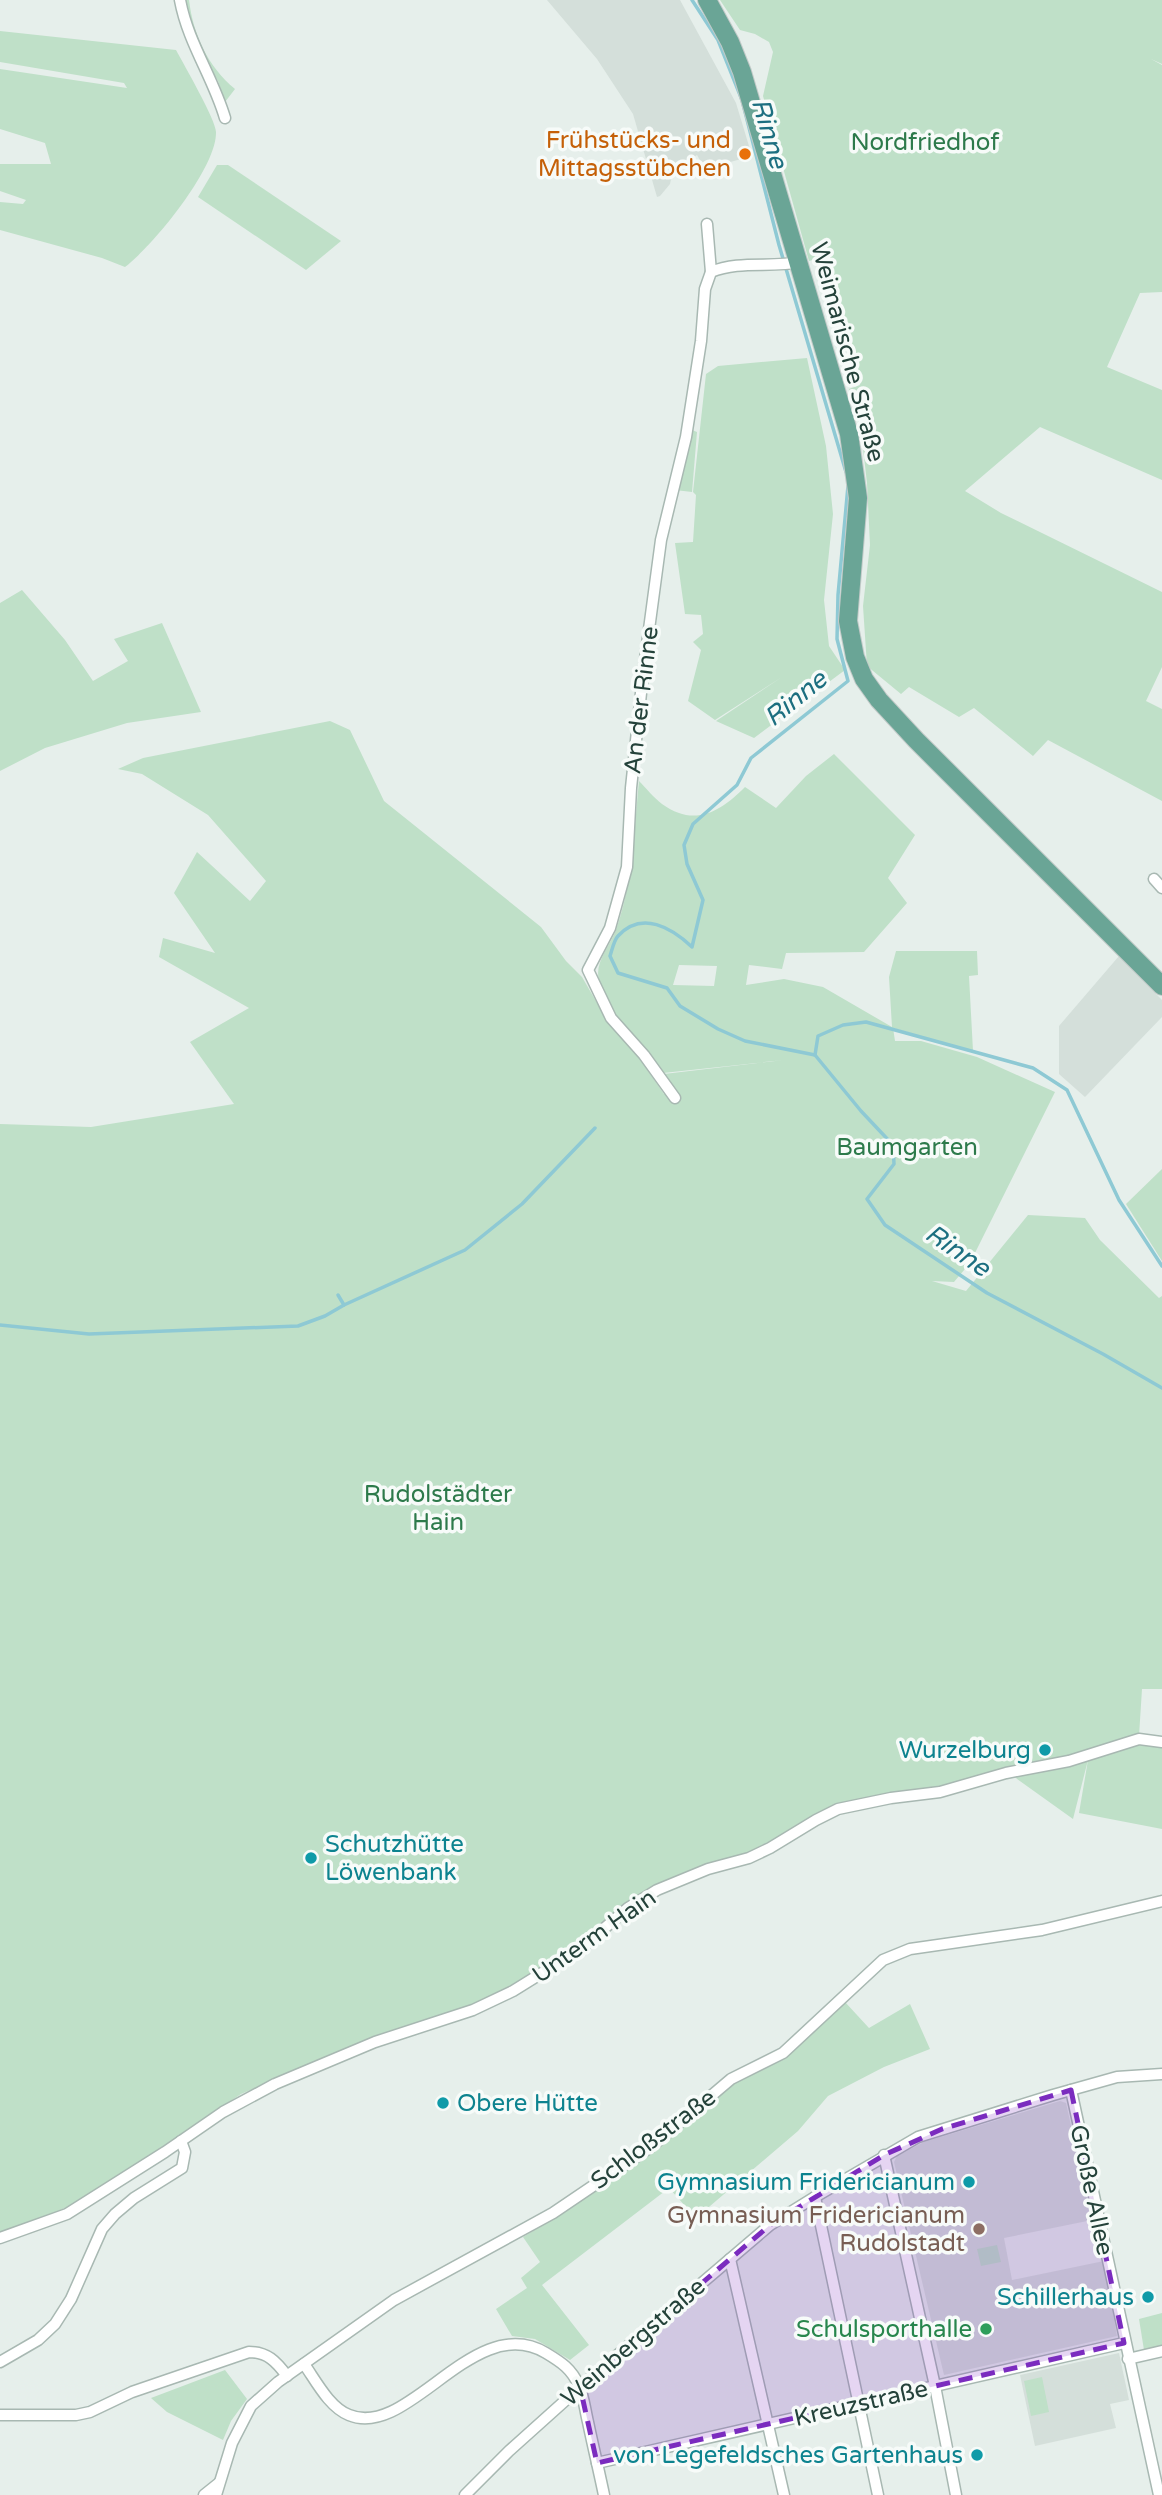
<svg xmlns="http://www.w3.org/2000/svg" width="1162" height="2495" font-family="'Varela Round',sans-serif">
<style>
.built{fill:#d4dfda}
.green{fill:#bfe0c8;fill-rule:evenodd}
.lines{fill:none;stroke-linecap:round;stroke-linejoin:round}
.stream{stroke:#8ec9d4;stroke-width:3.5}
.minor-casing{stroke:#a8b8b2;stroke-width:13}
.primary-casing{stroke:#c2cac8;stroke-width:20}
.minor{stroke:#fff;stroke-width:10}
.primary{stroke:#6aa596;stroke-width:18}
.marked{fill:#7b2cbf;fill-opacity:0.2;stroke:#7b2cbf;stroke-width:5;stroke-dasharray:14 9;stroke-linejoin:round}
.food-dot{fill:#e8710a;stroke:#f7fbf9;stroke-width:2.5}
.culture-dot{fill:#0f9aa8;stroke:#f7fbf9;stroke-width:2.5}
.education-dot{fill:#8d6e63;stroke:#f7fbf9;stroke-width:2.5}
.leisure-dot{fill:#2e9e5b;stroke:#f7fbf9;stroke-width:2.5}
.labels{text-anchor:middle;stroke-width:7;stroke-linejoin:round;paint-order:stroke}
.food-label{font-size:24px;fill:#c56008;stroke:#f7fbf9;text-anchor:end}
.park-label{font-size:24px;fill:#2d7a4b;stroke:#f7fbf9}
.street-label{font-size:24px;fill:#24423a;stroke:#f7fbf9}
.culture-label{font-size:24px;fill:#0d838f;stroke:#f7fbf9;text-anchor:end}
.education-label{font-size:24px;fill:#785e54;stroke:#f7fbf9;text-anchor:end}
.leisure-label{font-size:24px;fill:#27864d;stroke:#f7fbf9;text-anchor:end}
.water-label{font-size:26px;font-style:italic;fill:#1c6f80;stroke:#f7fbf9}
</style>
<rect width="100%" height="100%" fill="#e6efeb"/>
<!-- built -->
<g class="built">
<path d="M547,0H680L736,103L752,156L705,169L697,155L673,170L670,184L660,196L657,197L633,114L597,59Z"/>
<path d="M1119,956L1162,1000V1017L1085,1097L1059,1074V1026Z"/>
<path d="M1060,2101L1066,2103L1092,2220L1004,2238L1012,2280L1104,2261L1117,2336L944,2375L894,2162L897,2156L924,2142Z"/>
<path d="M1119,2353L1129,2400L1110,2404L1116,2428L1035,2446L1020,2375Z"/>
</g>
<!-- green -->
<g class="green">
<path d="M183,0H189C193,34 208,67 235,89L225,102L218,81L192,37Z"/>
<path d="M720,0H1162V64L1151,59L1162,65V292L1140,293L1107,367L1162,390V480L1040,427L965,491L1001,513L1162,592V667L1146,701L1162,709V801L1048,740L1033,756L974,708L959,717L909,687L901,694L867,666L863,606L870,545L867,483L861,431L849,389L860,385L820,258L809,261L763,96L773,52L769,42L755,34L740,30Z"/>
<path d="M0,31L176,50C184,65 216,120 216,132C217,168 153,246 125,267L102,258L0,230V202L23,204L26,200L0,191V164H51L45,143L0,129V69L127,88L124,83L0,62Z"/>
<path d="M217,165H228L341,241L306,270L198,197Z"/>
<path d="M807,358L826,446L833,514L824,600L829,646L845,670L754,738L716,721L782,677L715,720L688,701L701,650L693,642L703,634L701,615L685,614L675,543L693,542L696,495L693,492L706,374L718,366Z"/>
<path d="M692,430L697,432L692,492L675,490L690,431Z"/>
<path d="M22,590L65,640L93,681L128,661L114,639L162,623L201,712L127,723L45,748L0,771V603Z"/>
<path d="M330,721L350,730L384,801L541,927L566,961L582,977L607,1020L639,1058L664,1094L674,1089L664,1074L784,1060L663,1073C641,1047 607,1014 599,980C594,963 610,946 616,930C633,882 634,831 639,781C646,788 654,798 662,804C695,828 721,811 745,787L776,808L806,776L834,754L915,835L888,878L907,903L864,952L786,953L782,969L749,965L746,985L784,979L823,987L892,1027L889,977L896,951H977L978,975L969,976L973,1051L893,1028L895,1041H921L977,1057L1055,1092L970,1263L954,1282L932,1281L966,1291L1028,1215L1085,1218L1100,1240L1159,1298L1162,1296V1689H1142L1139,1736L1136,1742L1162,1747V1829L1079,1813L1088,1760L1073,1819L1006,1771L940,1790L836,1806L757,1852L647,1891L619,1908L570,1950L534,1974L478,2004L295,2071L241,2094L90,2195L51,2215L0,2233V1124L91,1127L234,1104L190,1042L249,1008L159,957L163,938L215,953L174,893L197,852L250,901L266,881L208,815L142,774L118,769L143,758ZM679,965L717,966L714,986L673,985Z"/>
<path d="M1162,1169V1261L1126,1204Z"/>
<path d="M845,2002L869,2028L910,2004L930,2049L884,2067L828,2096L798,2131L696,2218L669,2188L542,2285L589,2345L570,2360L535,2339L512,2336L496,2309L527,2288L521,2278L540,2262L523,2237L556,2217L733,2083L785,2057Z"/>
<path d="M997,2245L1001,2262L981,2266L977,2249Z"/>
<path d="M1162,2313V2346L1144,2350L1139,2319Z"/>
<path d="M225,2370L247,2399L231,2421L223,2440L167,2412L151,2398Z"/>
<path d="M1042,2377L1049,2412L1031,2416L1024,2381Z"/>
</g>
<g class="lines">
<!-- stream -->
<g class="stream">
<path d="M692,0L718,40L742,100L779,245L846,472"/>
<path d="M848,486L838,595L837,639L848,681L751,758L737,785L693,824L684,845L687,864L703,900L692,947C672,928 642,910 618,936C614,940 612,950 610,956L618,973L667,988L680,1006L718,1029L745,1041L815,1055L861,1111L893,1145L894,1164L867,1199L885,1225L987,1293L1103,1354L1162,1388"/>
<path d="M815,1055L818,1036L843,1025L866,1022L1033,1068L1067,1090L1119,1200L1162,1266"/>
<path d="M338,1295L344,1305"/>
<path d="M0,1325L89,1334L298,1326L325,1316L344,1305L465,1250L522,1204L595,1128"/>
</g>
<defs>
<g id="minor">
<path d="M180,0C188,43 213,77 225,118"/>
<path d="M707,224L711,272"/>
<path d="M1154,879L1162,888"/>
<path d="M675,1098L644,1055L611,1018L588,970L610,928L627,867L631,788L643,674L661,540L686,437L701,341L705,289L711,272C739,260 771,268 800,262"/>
<path d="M1071,2090L1159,2495"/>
<path d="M884,2155L935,2386L956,2495"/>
<path d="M815,2197L878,2495"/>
<path d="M0,2238L67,2214L165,2152L223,2112L275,2084L375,2042L473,2010L513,1991L579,1950L628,1908L657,1890L708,1869L749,1858L770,1848L816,1820L838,1809L891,1798L940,1792L1006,1773L1069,1761L1139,1739L1162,1742"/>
<path d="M730,2259L784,2495"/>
<path d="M1128,2359L1162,2351"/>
<path d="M0,2362L38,2340L55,2324L71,2299L102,2229L115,2214L134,2198L182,2168L185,2152L181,2141"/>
<path d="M304,2364C316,2381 329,2407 349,2415C409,2440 474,2310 546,2353C561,2362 572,2369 579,2386C584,2397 585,2410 588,2422C593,2446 599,2471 604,2495"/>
<path d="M0,2415H76L90,2412L132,2392L249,2352C267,2352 276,2361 287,2376"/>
<path d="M597,2463L1124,2343"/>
<path d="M204,2495L219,2483"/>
<path d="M216,2495L232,2443L251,2406L278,2382L394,2300L553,2213L652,2146L731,2079L783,2053L883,1960L910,1949L1042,1930L1162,1901"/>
<path d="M465,2495L509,2451L587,2381L770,2225L815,2197L918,2137L1053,2095L1117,2077L1162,2074"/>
</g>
<path id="primary" d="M707,0L730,42L742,72L849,434L858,498L848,621L855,657L864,679L879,700L916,740L1162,986"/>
</defs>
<!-- minor casing -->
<use href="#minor" class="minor-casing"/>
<!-- primary casing -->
<use href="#primary" class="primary-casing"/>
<!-- minor -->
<use href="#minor" class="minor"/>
<!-- primary -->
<use href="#primary" class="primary"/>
</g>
<!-- marked area -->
<path class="marked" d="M1071,2090L1124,2343L597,2463L580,2387L770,2225L884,2155L942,2129Z"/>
<!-- markers -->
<circle class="food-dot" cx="745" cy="154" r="7"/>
<g class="culture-dot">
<circle cx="1045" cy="1750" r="7"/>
<circle cx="311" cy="1858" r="7"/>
<circle cx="443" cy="2103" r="7"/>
<circle cx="969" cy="2182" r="7"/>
<circle cx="1148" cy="2297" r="7"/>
<circle cx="977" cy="2455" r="7"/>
</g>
<circle class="education-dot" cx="979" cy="2229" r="7"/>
<circle class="leisure-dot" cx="986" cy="2329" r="7"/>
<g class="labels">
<!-- food labels -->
<g class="food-label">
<text x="731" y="148">Frühstücks- und<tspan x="731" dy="28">Mittagsstübchen</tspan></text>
</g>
<!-- park labels -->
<g class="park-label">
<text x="925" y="150">Nordfriedhof</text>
<text x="907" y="1155">Baumgarten</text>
<text x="438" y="1502">Rudolstädter<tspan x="438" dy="28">Hain</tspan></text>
</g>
<!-- street labels -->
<g class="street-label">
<text transform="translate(848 352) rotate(75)" y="8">Weimarische Straße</text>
<text transform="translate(641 700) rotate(-83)" y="8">An der Rinne</text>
<text transform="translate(594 1936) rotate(-35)" y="8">Unterm Hain</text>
<text transform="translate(653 2139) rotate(-37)" y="8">Schloßstraße</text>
<text transform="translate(1092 2190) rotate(78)" y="8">Große Allee</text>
<text transform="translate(633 2342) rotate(-41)" y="8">Weinbergstraße</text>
<text transform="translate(861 2403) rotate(-13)" y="8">Kreuzstraße</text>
</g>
<!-- culture labels -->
<g class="culture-label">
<text x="1031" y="1758">Wurzelburg</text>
<text x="325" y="1852" text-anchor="start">Schutzhütte<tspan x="325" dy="28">Löwenbank</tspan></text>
<text x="457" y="2111" text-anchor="start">Obere Hütte</text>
<text x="955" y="2190">Gymnasium Fridericianum</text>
<text x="1134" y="2305">Schillerhaus</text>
<text x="963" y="2463">von Legefeldsches Gartenhaus</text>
</g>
<!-- education labels -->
<g class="education-label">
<text x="965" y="2223">Gymnasium Fridericianum<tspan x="965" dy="28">Rudolstadt</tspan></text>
</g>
<!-- leisure labels -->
<g class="leisure-label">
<text x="972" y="2337">Schulsporthalle</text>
</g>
<!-- water labels -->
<g class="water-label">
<text transform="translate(770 133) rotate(74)" y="9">Rinne</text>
<text transform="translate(795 698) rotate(-39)" y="9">Rinne</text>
<text transform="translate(958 1250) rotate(34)" y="9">Rinne</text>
</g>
</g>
</svg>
